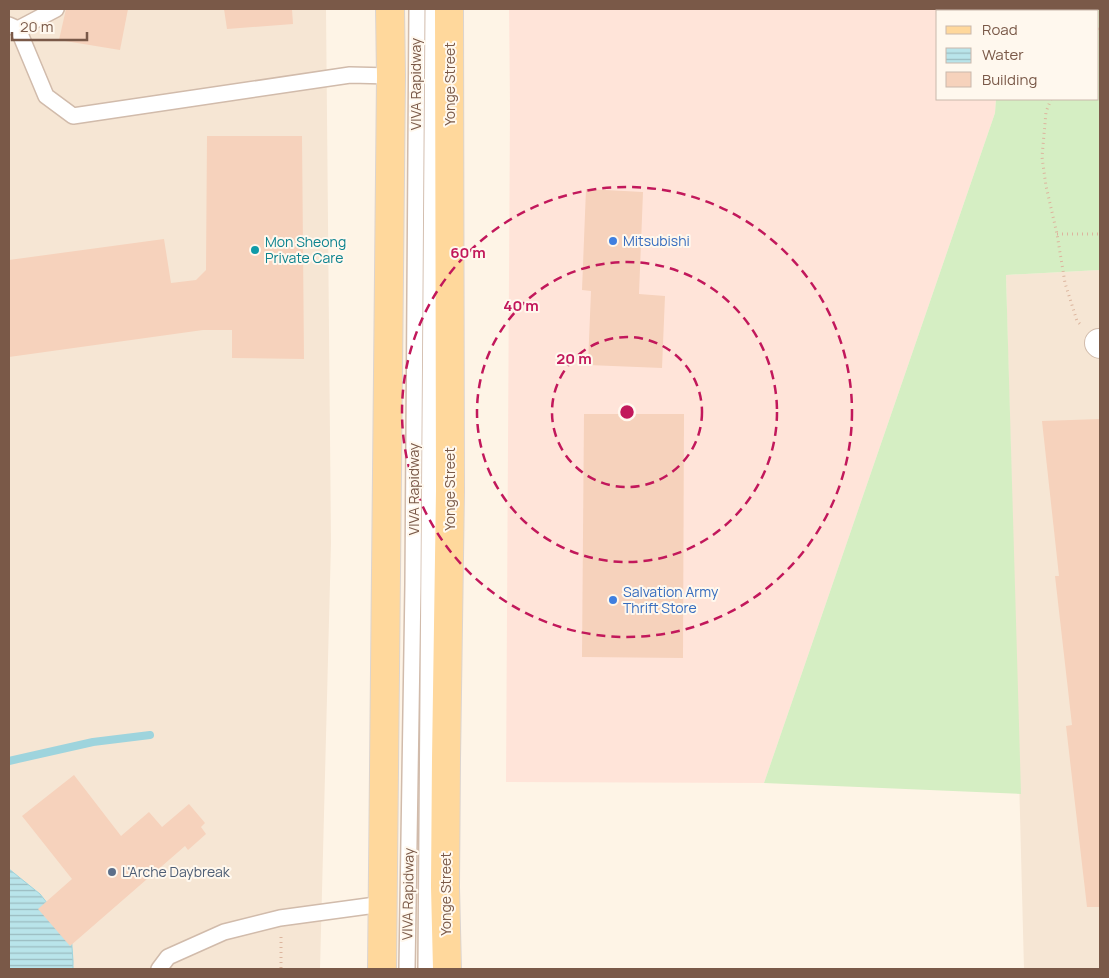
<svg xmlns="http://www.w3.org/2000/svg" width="1109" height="978" font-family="Manrope,sans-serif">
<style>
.residential{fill:#f6e6d4}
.commercial{fill:#ffe4d9}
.grass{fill:#d5eec3}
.water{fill:url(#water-rules);stroke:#9ed4dd}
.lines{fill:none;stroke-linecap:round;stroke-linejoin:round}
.stream{stroke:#9ed4dd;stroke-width:8}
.building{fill:#f6d2bc}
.lane-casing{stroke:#d1bbab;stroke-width:18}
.street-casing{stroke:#d1bbab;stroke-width:30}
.primary-casing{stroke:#dcd4cf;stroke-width:30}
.path{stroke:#dcb59e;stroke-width:3;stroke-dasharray:1 4;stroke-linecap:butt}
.lane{stroke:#fff;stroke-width:15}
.street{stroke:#fff;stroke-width:28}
.primary{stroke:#ffd89c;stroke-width:28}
.ring{fill:none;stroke:#c2185b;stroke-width:2.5;stroke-dasharray:9 6}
.shop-dot{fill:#3f7fe0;stroke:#fff8ee;stroke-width:2}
.culture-dot{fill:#0f9aa8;stroke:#fff8ee;stroke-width:2}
.service-dot{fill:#5c6f8a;stroke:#fff8ee;stroke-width:2}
.labels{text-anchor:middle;stroke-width:4;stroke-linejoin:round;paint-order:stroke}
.street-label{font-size:14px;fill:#7a5948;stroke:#fff8ee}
.shop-label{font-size:14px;fill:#366cbe;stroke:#fff8ee;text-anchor:start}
.culture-label{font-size:14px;fill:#0d838f;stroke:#fff8ee;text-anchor:start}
.service-label{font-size:14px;fill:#4e5e75;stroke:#fff8ee;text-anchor:start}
.centre{fill:#c2185b;stroke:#fff8ee;stroke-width:2.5}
.ring-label{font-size:15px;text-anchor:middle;font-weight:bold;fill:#c2185b;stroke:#fff8ee;stroke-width:4;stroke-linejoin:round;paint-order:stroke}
</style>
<defs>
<pattern id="water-rules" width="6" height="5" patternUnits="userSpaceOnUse" patternTransform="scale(1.25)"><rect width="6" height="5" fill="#b9e4ea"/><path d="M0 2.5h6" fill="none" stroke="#9bbcc0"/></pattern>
</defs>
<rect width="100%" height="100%" fill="#fef4e6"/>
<!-- residential -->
<g class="residential">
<path d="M9,9H326L331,543L320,969H9Z"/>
<path d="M1100,270V969H1024L1006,275Z"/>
</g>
<!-- commercial -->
<path class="commercial" d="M509,9H1002V11H938V99H996L995,113L764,783L506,782L510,107Z"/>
<!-- grass -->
<path class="grass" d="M1002,9H1100V270L1006,275L1021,794L764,783L995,113L996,99H1098V11H1002Z"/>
<!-- water -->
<path class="water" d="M9,869L40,894L71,933L73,961V969H9Z"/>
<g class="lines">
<!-- stream -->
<path class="stream" d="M9,761L93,742L150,735"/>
</g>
<!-- building -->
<g class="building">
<path d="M66,9H128L120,50L59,40Z"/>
<path d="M224,9H292L293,24L227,29Z"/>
<path d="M207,136H302L304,359L232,358V330H203L9,357V260L164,239L171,283L196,280L206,270Z"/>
<path d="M586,189L643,192L639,294L665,296L662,368L588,365L591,291L582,290Z"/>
<path d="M584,414H684L683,658L582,657Z"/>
<path d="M1100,419V907H1087L1066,726L1072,725L1055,576H1059L1042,421Z"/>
<path d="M74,775L121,836L149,812L162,827L189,804L205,823L201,827L206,834L188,850L185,846L70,946L38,909L72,879L22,816Z"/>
</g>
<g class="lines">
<defs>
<g id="lane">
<path d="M9,25L18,29L46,96L73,116L350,75L391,76"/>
<path d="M18,29L56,9"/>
<path d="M159,969L168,957L224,932L280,918L383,904"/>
<path d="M407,969L413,585L417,9"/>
<path d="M426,969L433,9"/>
</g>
<path id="street" d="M1099,343L1100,344"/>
<g id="primary">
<path d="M382,969L391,76L390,9"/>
<path d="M447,969L445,887L446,759L450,491L449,9"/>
</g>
</defs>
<!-- lane casing -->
<use href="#lane" class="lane-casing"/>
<!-- street casing -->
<use href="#street" class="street-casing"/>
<!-- primary casing -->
<use href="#primary" class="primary-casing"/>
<!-- path -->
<g class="path">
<path d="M1098,29L1100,28"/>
<path d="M1051,99L1046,112L1042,157L1046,186L1057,234L1065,283L1077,321L1081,325"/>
<path d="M1057,234H1100"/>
<path d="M281,937V969"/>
</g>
<!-- lane -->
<use href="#lane" class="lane"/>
<!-- street -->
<use href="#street" class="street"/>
<!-- primary -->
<use href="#primary" class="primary"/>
</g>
<!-- distance rings -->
<g class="ring">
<circle cx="627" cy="412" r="75"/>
<circle cx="627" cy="412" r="150"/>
<circle cx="627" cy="412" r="225"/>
</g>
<!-- markers -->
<g class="shop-dot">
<circle cx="613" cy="241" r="5"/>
<circle cx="613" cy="600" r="5"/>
</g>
<circle class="culture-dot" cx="255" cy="250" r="5"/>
<circle class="service-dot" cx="112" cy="872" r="5"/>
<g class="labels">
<!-- street labels -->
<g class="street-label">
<text transform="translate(416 84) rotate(-90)" y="5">VIVA Rapidway</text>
<text transform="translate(450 84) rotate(-90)" y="5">Yonge Street</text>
<text transform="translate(414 489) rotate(-90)" y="5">VIVA Rapidway</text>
<text transform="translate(450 489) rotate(-90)" y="5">Yonge Street</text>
<text transform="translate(408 894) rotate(-89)" y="5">VIVA Rapidway</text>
<text transform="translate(446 894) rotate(-90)" y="5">Yonge Street</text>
</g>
<!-- shop labels -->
<g class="shop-label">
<text x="623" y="246">Mitsubishi</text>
<text x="623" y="597">Salvation Army<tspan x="623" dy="16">Thrift Store</tspan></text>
</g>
<!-- culture labels -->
<g class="culture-label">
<text x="265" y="247">Mon Sheong<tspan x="265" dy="16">Private Care</tspan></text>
</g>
<!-- service labels -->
<g class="service-label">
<text x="122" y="877">L'Arche Daybreak</text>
</g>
</g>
<circle cx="627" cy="412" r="8" class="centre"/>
<g class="ring-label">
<text x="468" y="258">60 m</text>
<text x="521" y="311">40 m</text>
<text x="574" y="364">20 m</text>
</g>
<!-- border -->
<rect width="1109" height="978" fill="none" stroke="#7a5948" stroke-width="20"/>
<!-- legend -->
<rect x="936" y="10" width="162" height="90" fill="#fff8ee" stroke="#cab8ac"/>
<rect x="946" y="26" width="25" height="8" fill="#ffd89c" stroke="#cab8ac"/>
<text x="982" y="35" font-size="15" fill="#7a5948">Road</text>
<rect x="946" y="48" width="25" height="15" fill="url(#water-rules)" stroke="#cab8ac"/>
<text x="982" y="60" font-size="15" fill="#7a5948">Water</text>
<rect x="946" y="72" width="25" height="15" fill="#f6d2bc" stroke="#cab8ac"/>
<text x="982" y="85" font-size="15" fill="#7a5948">Building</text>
<!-- scale -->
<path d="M12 32v8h75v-8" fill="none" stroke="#7a5948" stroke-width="2.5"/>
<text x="20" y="32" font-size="15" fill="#7a5948" stroke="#fff8ee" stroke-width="4" paint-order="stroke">20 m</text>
</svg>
